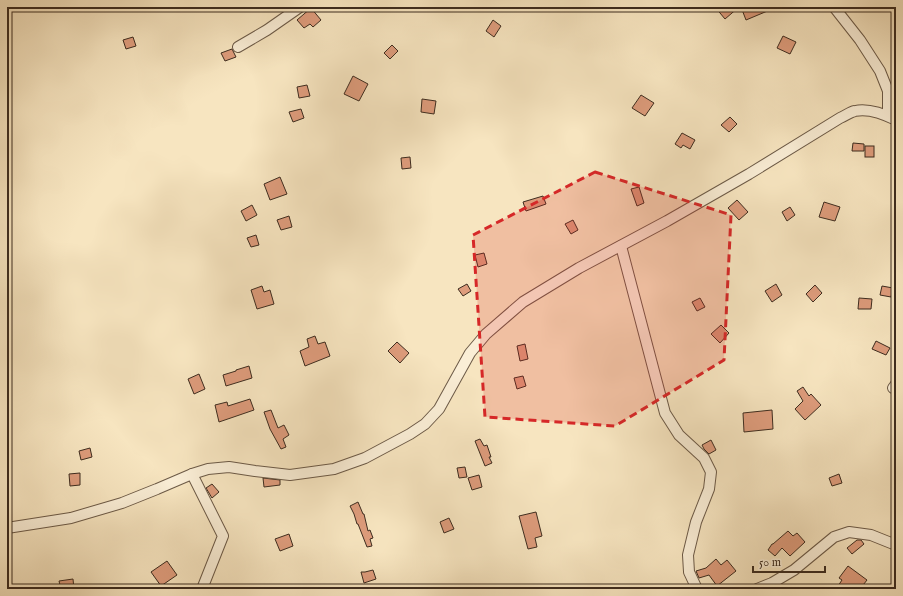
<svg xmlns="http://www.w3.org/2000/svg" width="903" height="596" font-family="'IM FELL English',serif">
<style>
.building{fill:#de9c7c;stroke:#3d2c1f}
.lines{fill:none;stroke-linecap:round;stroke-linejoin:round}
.minor-casing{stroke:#6c5a47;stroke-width:12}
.minor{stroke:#faeed6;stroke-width:10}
.marked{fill:#d62828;fill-opacity:0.2;stroke:#d62828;stroke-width:3;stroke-dasharray:8 5;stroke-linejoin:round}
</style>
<rect width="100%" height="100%" fill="#f7e5c0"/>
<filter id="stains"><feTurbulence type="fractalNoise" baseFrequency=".005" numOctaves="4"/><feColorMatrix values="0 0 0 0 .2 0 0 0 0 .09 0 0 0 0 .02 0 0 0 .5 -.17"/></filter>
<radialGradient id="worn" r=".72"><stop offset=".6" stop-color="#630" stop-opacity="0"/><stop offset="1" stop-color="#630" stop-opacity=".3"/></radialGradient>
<!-- building -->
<g class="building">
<path d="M715,7H739L725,19Z"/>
<path d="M741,7H777L746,20Z"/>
<path d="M311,8L321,20L313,27L310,24L304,28L297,20Z"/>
<path d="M493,20L501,26L494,37L486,31Z"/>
<path d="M783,36L796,42L790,54L777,48Z"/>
<path d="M133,37L136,46L126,49L123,40Z"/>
<path d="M392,45L398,51L390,59L384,53Z"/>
<path d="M232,49L236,57L225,61L221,53Z"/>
<path d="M353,76L368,84L359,101L344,94Z"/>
<path d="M307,85L310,96L299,98L297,87Z"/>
<path d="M641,95L654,103L645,116L632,108Z"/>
<path d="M422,99L436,101L434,114L421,112Z"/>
<path d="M301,109L304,118L293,122L289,112Z"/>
<path d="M730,117L737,124L729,132L721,125Z"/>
<path d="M682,133L695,140L690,149L683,145L681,148L675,144Z"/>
<path d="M853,143L864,144V151H852Z"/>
<rect x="865" y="146" width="9" height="11"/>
<path d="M410,157L411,168L402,169L401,158Z"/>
<path d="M280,177L287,194L270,200L264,184Z"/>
<path d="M639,187L644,203L637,206L631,189Z"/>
<path d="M543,196L546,204L526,211L523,202Z"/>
<path d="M737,200L748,212L739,220L728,208Z"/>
<path d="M824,202L840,207L835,221L819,217Z"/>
<path d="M252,205L257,215L246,221L241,211Z"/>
<path d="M790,207L795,215L787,221L782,212Z"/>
<path d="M289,216L292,227L281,230L277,220Z"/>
<path d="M573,220L578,230L571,234L565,224Z"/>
<path d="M256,235L259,245L251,247L247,238Z"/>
<path d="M484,253L487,264L478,267L475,255Z"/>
<path d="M467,284L471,291L463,296L458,289Z"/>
<path d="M776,284L782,295L772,302L765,291Z"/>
<path d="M815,285L822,293L813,302L806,294Z"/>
<path d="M262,286L264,292L270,290L274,304L257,309L251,290Z"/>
<path d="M882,286L893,288L891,297L880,295Z"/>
<path d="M700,298L705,307L697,311L692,302Z"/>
<path d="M859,298L872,299L871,309H858Z"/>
<path d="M721,325L729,333L720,343L711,334Z"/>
<path d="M315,336L318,344L325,342L330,356L305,366L300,351L309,347L307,339Z"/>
<path d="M876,341L890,348L886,355L872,349Z"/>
<path d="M397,342L409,353L400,363L388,351Z"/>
<path d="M525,344L528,359L520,361L517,346Z"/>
<path d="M249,366L252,378L226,386L223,375L236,371V370Z"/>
<path d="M199,374L205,389L194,394L188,379Z"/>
<path d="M523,376L526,386L517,389L514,378Z"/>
<path d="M803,387L809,396L811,394L821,405L805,420L795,409L803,401L797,391Z"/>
<path d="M250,399L254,410L219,422L215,405L227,402L228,406Z"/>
<path d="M271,410L278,428L284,425L289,435L283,439L286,447L281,449L270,429L264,412Z"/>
<path d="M772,410L773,429L744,432L743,413Z"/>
<path d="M480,439L484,446L487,445L491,457H489L492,463L485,466L475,441Z"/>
<path d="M711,440L716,450L709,454L704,449L702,445Z"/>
<path d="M90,448L92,457L81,460L79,451Z"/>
<path d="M465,467L467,477L459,478L457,468Z"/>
<path d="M80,473V485L70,486L69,474Z"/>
<path d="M839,474L842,483L832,486L829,478Z"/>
<path d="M479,475L482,487L472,490L468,478Z"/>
<path d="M263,478L280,480V485L264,487Z"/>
<path d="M212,484L219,492L212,498L206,488Z"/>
<path d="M358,502L363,514H364L368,531L370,530L373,538L370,539L372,546L367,547L358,524H357L354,514L350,506Z"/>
<path d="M536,512L542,536L535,538L537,547L528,549L519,516Z"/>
<path d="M449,518L454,529L444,533L440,522Z"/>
<path d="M788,531L793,536L797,533L805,542L790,556L782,548L775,556L768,550L772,544H773Z"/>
<path d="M289,534L293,546L280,551L275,539Z"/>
<path d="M857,540H861L864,544L852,554L847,548Z"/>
<path d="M716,559L721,565L727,560L736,571L717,586L709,575L699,578L696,571L706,568Z"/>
<path d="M167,561L177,575L161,586L151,572Z"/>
<path d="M848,566L867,580L860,589H836L842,580L839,578Z"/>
<path d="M373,570L376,579L364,583L361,572H365Z"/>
<path d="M73,579L74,589H61L59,581Z"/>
</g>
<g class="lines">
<defs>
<g id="minor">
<path d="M834,7L860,40L880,71L888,91V115"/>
<path d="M238,47L267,30L300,7"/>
<path d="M621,246L665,413L679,435L704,458L711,472L709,489L696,522L688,555L689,572L697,589"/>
<path d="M893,388L896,384"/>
<path d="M192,474L223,536L202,589"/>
<path d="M7,528L71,518L122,503L157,489L192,474L208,469L229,467L255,471L290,475L334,469L365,458L410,434L425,424L439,409L470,353L486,334L523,302L579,268L667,221L749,174L840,118C845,116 850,112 855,111C868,108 884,114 896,120"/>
<path d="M757,589L772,583L794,570L834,537L849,532L871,535L896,545"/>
</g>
</defs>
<!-- minor casing -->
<use href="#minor" class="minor-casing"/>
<!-- minor -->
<use href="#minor" class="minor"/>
</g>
<!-- marked area -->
<path class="marked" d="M595,172L731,215L724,360L615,426L485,417L473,235Z"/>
<!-- margin -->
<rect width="903" height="596" fill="none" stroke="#f7e5c0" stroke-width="24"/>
<rect x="8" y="8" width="887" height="580" fill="none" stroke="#3d2c1f" stroke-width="2"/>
<rect x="12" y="12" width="879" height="572" fill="none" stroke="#3d2c1f"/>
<!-- scale -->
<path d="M753 566v6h72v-6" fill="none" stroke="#3d2c1f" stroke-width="2"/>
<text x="759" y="566" font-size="12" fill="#3d2c1f" stroke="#faeed6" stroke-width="3" paint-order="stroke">50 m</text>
<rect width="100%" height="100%" filter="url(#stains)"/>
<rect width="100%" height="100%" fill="url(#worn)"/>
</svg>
